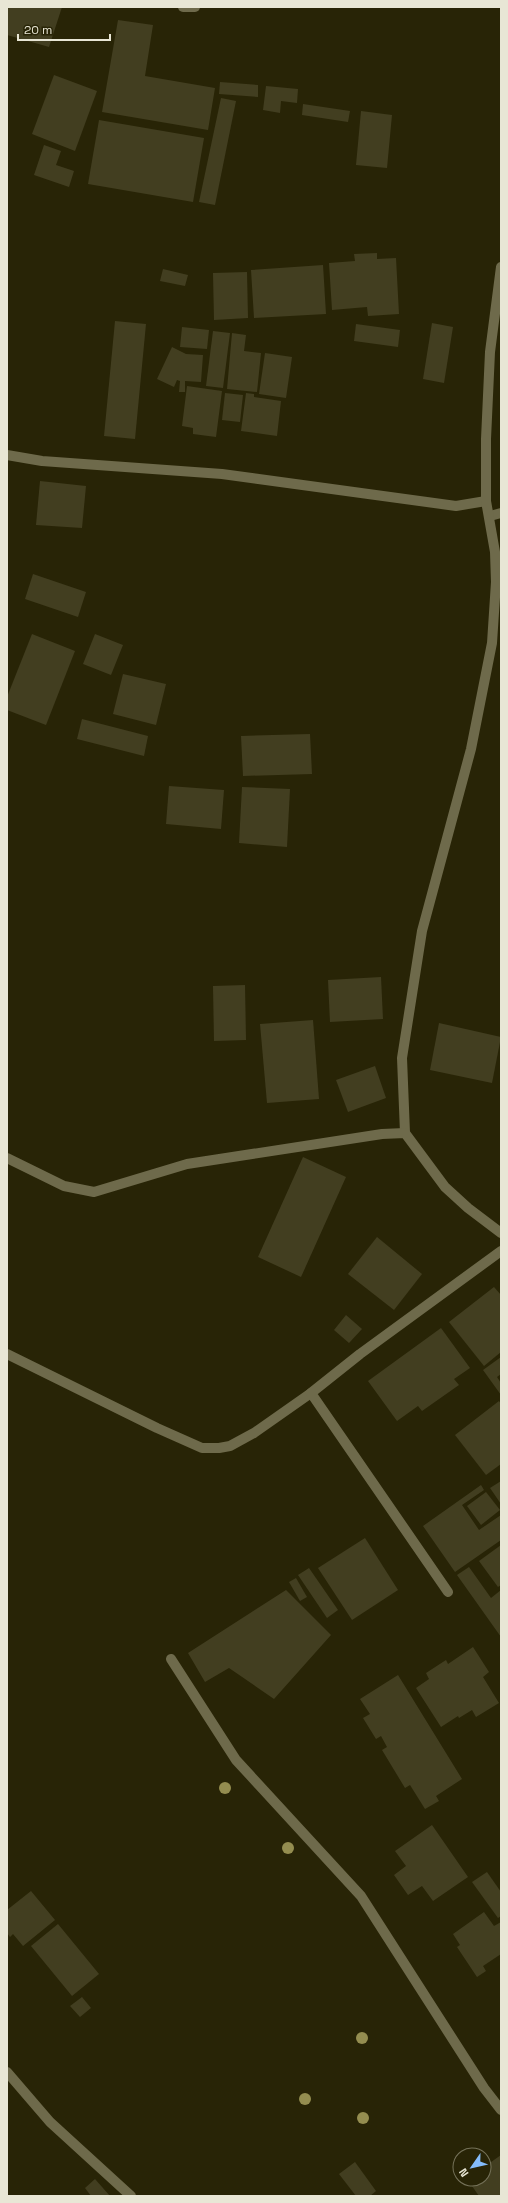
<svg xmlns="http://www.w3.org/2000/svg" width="508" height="2203" font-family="'Space Grotesk',sans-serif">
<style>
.building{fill:#423e20}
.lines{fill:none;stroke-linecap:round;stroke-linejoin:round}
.minor{stroke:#6e6a4b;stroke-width:10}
.tree{fill:#948d50}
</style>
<rect width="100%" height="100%" fill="#282406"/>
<!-- building -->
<g class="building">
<path d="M7,7H62L49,47L7,35Z"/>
<path d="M118,20L153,25L145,76L215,88L208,130L102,112Z"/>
<path d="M54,75L97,91L75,151L32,134Z"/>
<path d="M220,82L258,85V97L219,94Z"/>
<path d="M266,86L298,89L297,103L281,101L280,113L263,110Z"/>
<path d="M221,98L236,101L215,205L199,202Z"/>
<path d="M303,104L350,111L348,122L302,115Z"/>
<path d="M361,111L392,115L387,168L356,165Z"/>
<path d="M99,120L204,138L193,202L88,184Z"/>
<path d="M44,145L61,151L56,165L74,171L69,187L34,175Z"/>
<path d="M377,253V259L396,258L399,314L368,316L367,307L332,310L329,263L355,261L354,254Z"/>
<path d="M323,265L326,314L254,318L251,270Z"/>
<path d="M163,269L188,275L185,286L160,281Z"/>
<path d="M247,272L248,318L214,320L213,273Z"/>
<path d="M115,321L146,324L135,439L104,436Z"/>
<path d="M432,323L453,327L444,383L423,379Z"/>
<path d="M356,324L400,330L398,347L354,341Z"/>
<path d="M182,327L209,330L207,349L180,347Z"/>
<path d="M213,331L230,333L223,388L206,386Z"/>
<path d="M232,333L246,335L244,351L261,353L257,392L227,389Z"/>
<path d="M172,347L186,354L203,355L201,382L185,381V392H179L180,381L177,380L174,387L157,379Z"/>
<path d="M265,353L292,357L286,398L259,394Z"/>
<path d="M187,386L222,391L216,437L193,434V428L182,426Z"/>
<path d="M225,393L243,395L240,422L222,420Z"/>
<path d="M246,393L254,394V397L281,401L277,436L241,431Z"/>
<path d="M40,481L86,486L82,528L36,525Z"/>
<path d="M33,574L86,592L78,617L25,599Z"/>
<path d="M32,634L75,651L46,725L7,710V697Z"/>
<path d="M95,634L123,645L111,675L83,664Z"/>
<path d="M123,674L166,684L156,725L113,714Z"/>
<path d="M82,719L148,736L144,756L77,739Z"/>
<path d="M310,734L312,774L243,776L241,736Z"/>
<path d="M169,786L224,790L221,829L166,824Z"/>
<path d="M242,787L290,789L287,847L239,843Z"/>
<path d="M381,977L383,1019L330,1022L328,980Z"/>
<path d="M245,985L246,1040L214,1041L213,986Z"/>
<path d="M313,1020L319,1099L267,1103L260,1024Z"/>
<path d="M439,1023L501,1037L492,1083L430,1070Z"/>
<path d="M375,1066L386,1098L348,1112L336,1080Z"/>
<path d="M303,1157L346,1177L301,1277L258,1257Z"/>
<path d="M377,1237L422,1274L394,1310L348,1274Z"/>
<path d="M494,1287L501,1295V1352L484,1366L449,1322Z"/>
<path d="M346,1315L362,1329L349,1343L334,1330Z"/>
<path d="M441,1328L470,1368L454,1379L459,1385L422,1411L418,1406L397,1421L368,1381Z"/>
<path d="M501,1357V1374L497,1377L501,1383V1395L483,1370Z"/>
<path d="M499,1401L501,1404V1464L486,1475L455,1435Z"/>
<path d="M501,1481V1504L490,1488Z"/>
<path d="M481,1485L484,1490L462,1505L479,1530L501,1515V1540L455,1572L423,1526Z"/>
<path d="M486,1492L500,1510L481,1525L467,1506Z"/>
<path d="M365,1538L398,1590L352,1620L318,1568Z"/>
<path d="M501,1545V1585L498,1587L479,1561Z"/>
<path d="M469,1567L491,1598L501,1590V1637L457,1575Z"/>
<path d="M309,1568L338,1610L327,1618L298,1575Z"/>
<path d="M296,1578L307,1597L300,1601L289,1582Z"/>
<path d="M286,1590L331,1635L274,1699L229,1668L205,1682L188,1653Z"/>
<path d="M473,1647L489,1672L483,1677L499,1703L476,1717L472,1710L459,1718L458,1716L441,1727L416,1688L429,1679L426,1673L446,1660L448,1664Z"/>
<path d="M398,1675L462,1779L436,1796L439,1801L425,1809L410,1785L405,1788L382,1750L387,1747L381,1736L376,1739L363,1718L370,1714L360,1699Z"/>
<path d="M432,1825L468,1877L433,1901L422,1886L408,1895L394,1875L406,1866L395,1851Z"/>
<path d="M487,1872L501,1892V1916L498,1918L472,1882Z"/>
<path d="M31,1891L55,1920L23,1946L13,1934L10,1937L7,1933V1910Z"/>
<path d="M484,1912L494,1926L501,1922V1954L483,1966L486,1971L477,1977L457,1947L460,1945L453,1934Z"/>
<path d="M58,1924L99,1974L72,1996L31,1946Z"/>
<path d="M82,1997L91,2008L80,2017L70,2006Z"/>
<path d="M501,2155V2196H479L467,2179H484V2167Z"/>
<path d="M355,2162L376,2191L370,2196H356L339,2174Z"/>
<path d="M95,2179L110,2196H91L85,2188Z"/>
</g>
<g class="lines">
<!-- minor -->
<g class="minor">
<path d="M183,7H195"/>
<path d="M7,455L42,461L222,474L456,506L486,501"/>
<path d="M490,516L501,513"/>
<path d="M405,1133L402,1058L422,931L471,749L492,643L496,582L495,552L486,501V439L490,352L501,267"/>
<path d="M7,1158L64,1186L94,1192L187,1164L382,1134L405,1133L445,1187L468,1208L501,1233"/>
<path d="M7,1354L157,1428L202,1448H219L230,1446L254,1433L311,1393"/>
<path d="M448,1592L311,1393L360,1354L501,1251"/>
<path d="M171,1659L236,1760L361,1896L484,2088L501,2110"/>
<path d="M7,2072L50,2122L131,2196"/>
</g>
</g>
<!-- trees -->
<g class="tree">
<circle cx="225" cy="1788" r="6"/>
<circle cx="288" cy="1848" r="6"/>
<circle cx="362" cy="2038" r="6"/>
<circle cx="305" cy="2099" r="6"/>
<circle cx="363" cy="2118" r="6"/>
</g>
<!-- border -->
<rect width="508" height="2203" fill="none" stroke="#e8e6d5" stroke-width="16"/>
<!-- north arrow -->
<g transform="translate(472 2167) rotate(236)"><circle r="19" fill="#282406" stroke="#757259"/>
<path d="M0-3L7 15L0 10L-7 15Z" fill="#84bcfb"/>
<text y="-6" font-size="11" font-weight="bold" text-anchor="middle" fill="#e8e6d5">N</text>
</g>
<!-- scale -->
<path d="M18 34v6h92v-6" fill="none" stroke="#e8e6d5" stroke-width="2"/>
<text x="24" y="34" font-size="12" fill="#e8e6d5" stroke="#282406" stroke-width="3" paint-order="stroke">20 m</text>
</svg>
